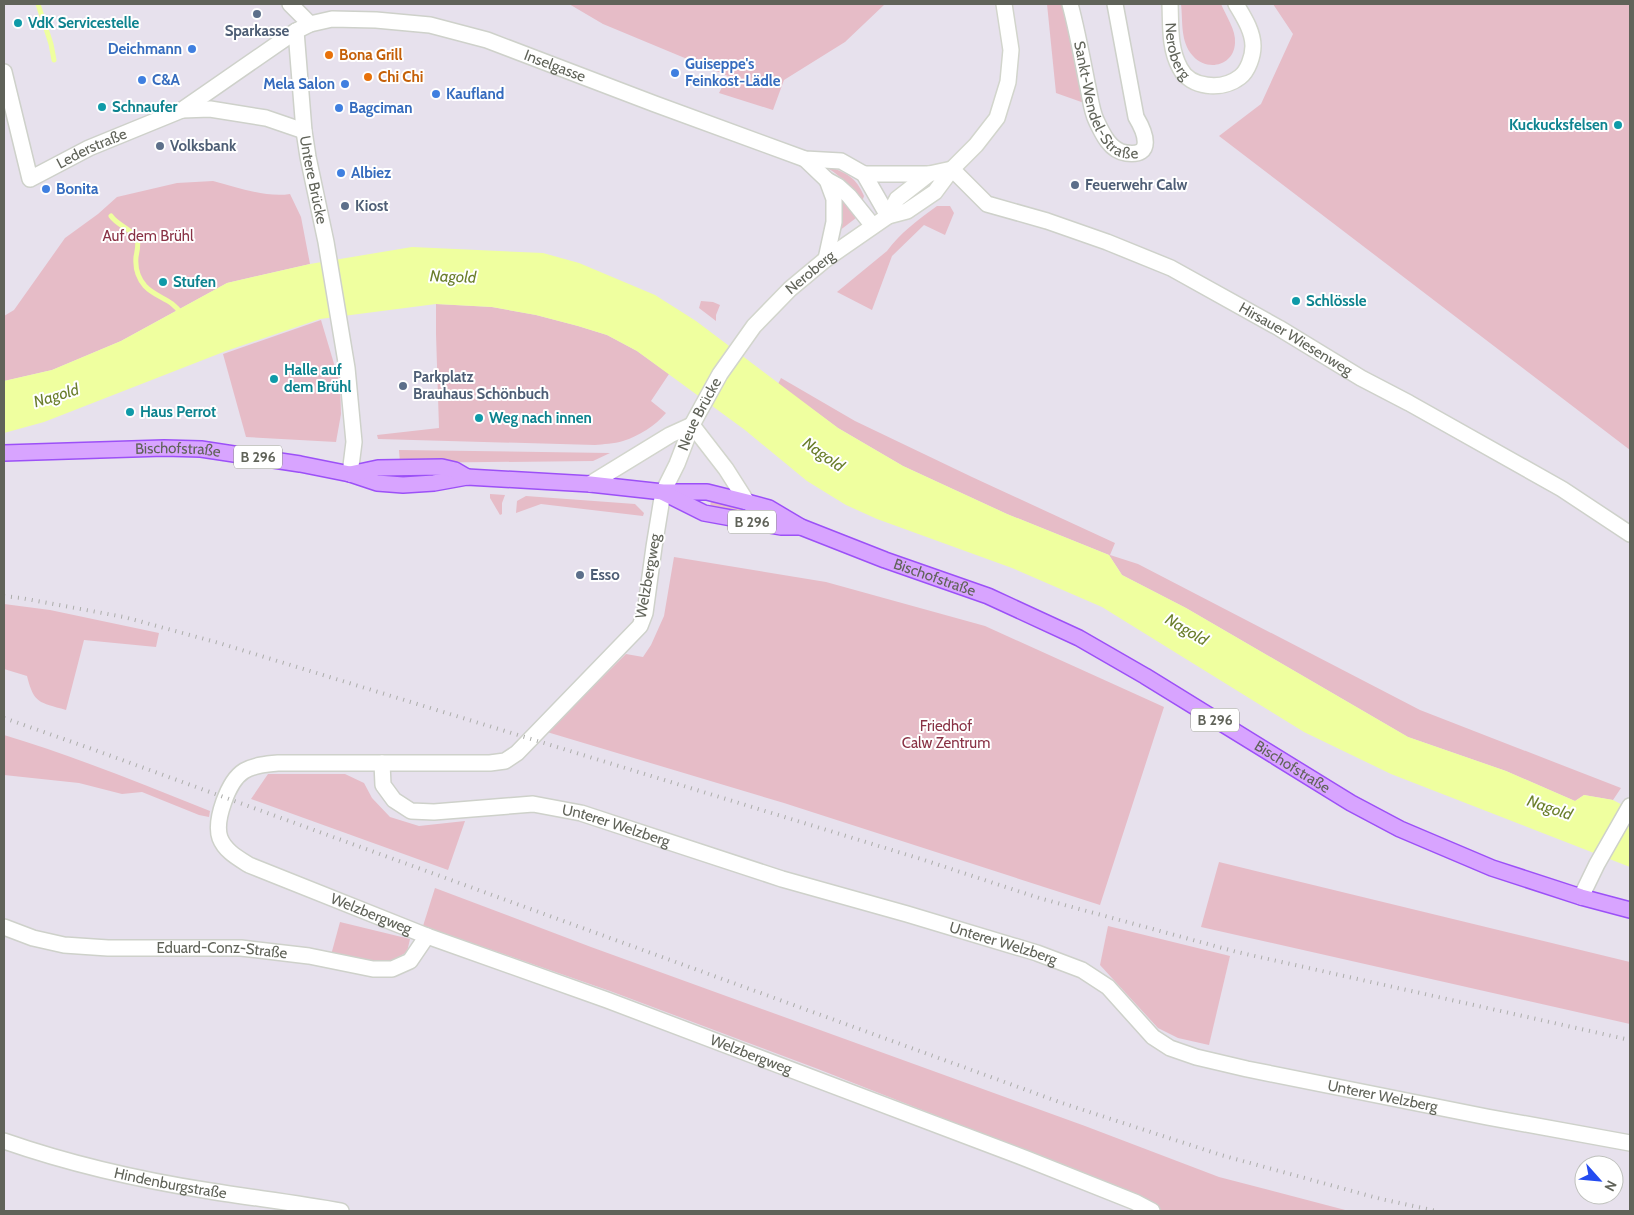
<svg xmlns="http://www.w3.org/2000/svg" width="1634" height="1215" font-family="Cabin,sans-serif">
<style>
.green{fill:#e6bcc7}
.water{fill:#efff9f}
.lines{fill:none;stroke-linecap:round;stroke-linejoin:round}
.stream{stroke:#efff9f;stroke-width:5}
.street-casing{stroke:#ced1ca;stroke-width:18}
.secondary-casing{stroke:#d2d5cc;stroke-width:18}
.primary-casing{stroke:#9c50f7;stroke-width:18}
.street{stroke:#fff;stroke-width:15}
.secondary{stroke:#fff;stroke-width:15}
.primary{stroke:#d8a4ff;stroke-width:15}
.rail{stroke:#acadaa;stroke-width:4;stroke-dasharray:1 6;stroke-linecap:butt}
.service-dot{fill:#5c6f8a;stroke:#fff;stroke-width:2}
.culture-dot{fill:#0f9aa8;stroke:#fff;stroke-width:2}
.shop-dot{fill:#3f7fe0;stroke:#fff;stroke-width:2}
.food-dot{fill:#e8710a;stroke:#fff;stroke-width:2}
.labels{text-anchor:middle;stroke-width:4;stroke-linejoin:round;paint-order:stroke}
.shield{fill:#fff;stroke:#90928b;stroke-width:1}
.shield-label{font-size:14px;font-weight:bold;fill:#606359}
.culture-label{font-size:15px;font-weight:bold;fill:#0d838f;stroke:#fff;text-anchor:start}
.service-label{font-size:15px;font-weight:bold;fill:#4e5e75;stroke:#fff;text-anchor:start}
.street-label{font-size:15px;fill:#606359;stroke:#fff}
.shop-label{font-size:15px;font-weight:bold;fill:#366cbe;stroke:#fff;text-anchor:start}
.food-label{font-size:15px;font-weight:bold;fill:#c56008;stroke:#fff;text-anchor:start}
.park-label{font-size:15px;fill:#893245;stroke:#fff}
.water-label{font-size:16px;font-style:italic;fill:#6a7e2b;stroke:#fff}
</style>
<rect width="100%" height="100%" fill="#e7e1ed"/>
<!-- green -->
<g class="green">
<path d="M569,4H885L845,42L784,80L773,110L719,93L728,76L603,24Z"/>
<path d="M1047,4H1067L1087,104L1056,93Z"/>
<path d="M1181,4H1221C1226,16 1236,30 1235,43C1234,66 1207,72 1193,56C1180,42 1183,21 1181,4Z"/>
<path d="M1273,4H1630V450L1219,136L1261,104L1293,34Z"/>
<path d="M830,167C849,174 856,178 864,196L863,199L859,200C851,187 842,177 829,169Z"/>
<path d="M213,181C236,187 266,198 290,194L301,217L310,264L227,283L121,341L52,370L4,381V316L14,310L65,238L98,214L117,197L177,183Z"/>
<path d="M845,200L856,218L839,231L841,202Z"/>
<path d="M937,206H950L954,213L945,235L924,225L892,256L872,310L837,292L887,251C900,233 919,219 937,206Z"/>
<path d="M701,301L713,302L720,305L716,315V321L699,308Z"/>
<path d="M436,304L492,307L536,315L578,326L607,335L637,351L669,374L651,401L666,413C655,426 639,436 623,441C614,444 603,444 595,445L378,439L377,435L439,428L436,334Z"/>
<path d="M321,320L340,384L341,414L336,442L246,437L223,354Z"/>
<path d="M781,378L855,421L972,477L1115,543L1110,555L1138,564L1420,710L1621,788L1613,800L1584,795L1575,801L1506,771L1408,737L1186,608L1122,575L1109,555L1007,514L903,466L838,428L778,384Z"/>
<path d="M399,450L610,453L593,461L400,463Z"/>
<path d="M490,494L505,495L502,503V514L500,515L490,498Z"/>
<path d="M526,496L635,504L644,513L643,516L541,504L516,513L517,501Z"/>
<path d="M711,500L771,516L769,521L710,507Z"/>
<path d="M674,557L826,582L985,626L1164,707L1100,905L784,803L547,732L626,654L643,657L651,645L664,616Z"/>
<path d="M4,604L50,610L159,633L156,647L84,640L66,710C39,702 34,704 27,676L4,669Z"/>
<path d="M4,735C74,756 142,784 210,811L209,817L199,815L142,792L122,794L79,783L4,775Z"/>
<path d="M268,774H345L364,783L372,798L390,817L419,826L465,821L448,870L251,799Z"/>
<path d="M1219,862L1630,962V1024L1201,927Z"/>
<path d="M435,888L591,947L1085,1126L1219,1177L1349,1211H1159L1138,1195L818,1069L610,991L423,926Z"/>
<path d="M340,922L410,939L407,952L390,962L372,964L331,955Z"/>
<path d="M1108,926L1230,956L1209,1045L1178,1038L1158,1028L1100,965Z"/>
</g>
<!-- water -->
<path class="water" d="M412,247L543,253L579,263L655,295L696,321L838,428L903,466L1007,514L1109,555L1122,575L1186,608L1408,737L1506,771L1575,801L1584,795L1613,800L1630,809V867L1391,774L1304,732L1102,607L1012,568L877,519L846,505L807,481L745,430L637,351L607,335L578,326L536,315L492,307L436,304L320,319L226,351L44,422L4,433V381L52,370L121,341L227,283L310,264Z"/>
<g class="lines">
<!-- stream -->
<g class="stream">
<path d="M38,4L51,44L54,60"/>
<path d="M111,216C118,226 131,228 137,239C139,244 137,251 136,257C135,268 138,278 145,286C156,298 173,299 181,314"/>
</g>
<defs>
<g id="street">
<path d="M290,4L310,24"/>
<path id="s1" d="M1070,4C1077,30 1082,57 1087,83C1090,95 1091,109 1096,120C1102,133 1110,151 1126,153C1155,157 1145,132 1136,117L1115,4"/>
<path id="s2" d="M296,31L304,131L308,157L326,242L347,368L354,442L350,474"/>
<path id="s3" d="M4,72L30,179L89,148L182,110L296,31L310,24L332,19L376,20L430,25L487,40L655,104L805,159L841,161L864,174L888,216"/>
<path d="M182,110L210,109L266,118L304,131"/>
<path d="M805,159L827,180L838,186L849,196L873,226"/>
<path id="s4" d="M952,169L987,204L1047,221L1107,242L1171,268L1279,328L1361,378L1409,403L1562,489L1630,534"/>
<path d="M864,174H929"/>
<path d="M826,259L834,222V199L827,180"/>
<path id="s5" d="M663,492L654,547L645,613L640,626L517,753L505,761L490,763H278C266,764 255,765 244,771C228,781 214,821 220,838C225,851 238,858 249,865L427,936L607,1000L1027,1159L1135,1202L1152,1211"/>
<path id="s6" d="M382,763L383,785L394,800L411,811L434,812L533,804L581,813L782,879L907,914L1037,953L1082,970L1108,987L1153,1037L1170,1048L1196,1057L1247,1069L1487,1117L1630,1143"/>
<path d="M1581,897L1597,864L1630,806"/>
<path id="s7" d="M4,927L33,938L64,945L108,948H241L309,956L373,969H392L410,961L427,936"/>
<path id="s8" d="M4,1141C70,1164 140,1180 210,1191C254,1198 298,1203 341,1211"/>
</g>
<g id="secondary">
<path id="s9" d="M1170,4C1171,25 1169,48 1180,68C1190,88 1222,91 1240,77C1248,71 1253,56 1253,46C1253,31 1243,16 1236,4"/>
<path d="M888,216L897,199L929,174L952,169"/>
<path d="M692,425L726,469L747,502"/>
<path d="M590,484L670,435L692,425"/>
<path id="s10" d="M663,492L677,464L692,425L699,412L720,374L754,326L790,289L826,259L888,216L907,211L935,192L952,169L976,145L997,118L1008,82L1011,50L1004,4"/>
</g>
<g id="primary">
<path id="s11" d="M4,453L164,448L201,449L300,464L350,474L377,483L403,485L434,483L467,477L521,480L590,484L663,492H707L747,502L769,508L801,527L885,560L988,596L1079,638L1145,676L1351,803L1400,829L1492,868L1581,897L1630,910"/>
<path d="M350,474L378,468L442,467L455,470L467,477"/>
<path d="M664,493L704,513L781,527H801"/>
</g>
</defs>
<!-- street casing -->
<use href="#street" class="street-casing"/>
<!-- secondary casing -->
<use href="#secondary" class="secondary-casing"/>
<!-- primary casing -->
<use href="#primary" class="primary-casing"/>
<!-- street -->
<use href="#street" class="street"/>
<!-- secondary -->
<use href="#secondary" class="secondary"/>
<!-- primary -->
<use href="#primary" class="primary"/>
<!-- rail -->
<g class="rail">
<path d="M4,596L21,598L124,617L219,643L921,859L1039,898L1237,952L1630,1040"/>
<path d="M4,718L92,749L1062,1103L1221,1155L1381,1199L1436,1211"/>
</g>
</g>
<!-- markers -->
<g class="service-dot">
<circle cx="257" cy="14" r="5"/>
<circle cx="160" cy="146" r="5"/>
<circle cx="1075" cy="185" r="5"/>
<circle cx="345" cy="206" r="5"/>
<circle cx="403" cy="386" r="5"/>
<circle cx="580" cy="575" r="5"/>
</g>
<g class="culture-dot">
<circle cx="18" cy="23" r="5"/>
<circle cx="102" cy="107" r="5"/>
<circle cx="1618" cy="125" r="5"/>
<circle cx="163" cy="282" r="5"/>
<circle cx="1296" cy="301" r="5"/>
<circle cx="274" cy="379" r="5"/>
<circle cx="130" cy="412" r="5"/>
<circle cx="479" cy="418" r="5"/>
</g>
<g class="shop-dot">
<circle cx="192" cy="49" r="5"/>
<circle cx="675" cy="73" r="5"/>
<circle cx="142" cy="80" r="5"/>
<circle cx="345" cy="84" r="5"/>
<circle cx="436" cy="94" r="5"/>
<circle cx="339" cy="108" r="5"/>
<circle cx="341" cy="173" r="5"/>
<circle cx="46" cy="189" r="5"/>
</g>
<g class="food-dot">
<circle cx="329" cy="55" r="5"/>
<circle cx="368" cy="77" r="5"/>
</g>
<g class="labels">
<!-- shield labels -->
<g class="shield">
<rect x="234" y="445.5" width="48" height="23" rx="4"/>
<rect x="728" y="510.5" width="48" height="23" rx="4"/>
<rect x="1191" y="708.5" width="48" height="23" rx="4"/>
</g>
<g class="shield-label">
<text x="258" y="462">B 296</text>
<text x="752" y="527">B 296</text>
<text x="1215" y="725">B 296</text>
</g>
<!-- culture labels -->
<g class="culture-label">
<text x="28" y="28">VdK Servicestelle</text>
<text x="112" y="112">Schnaufer</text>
<text x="1608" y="130" text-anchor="end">Kuckucksfelsen</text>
<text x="173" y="287">Stufen</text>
<text x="1306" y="306">Schlössle</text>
<text x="284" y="375">Halle auf<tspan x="284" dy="17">dem Brühl</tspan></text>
<text x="140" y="417">Haus Perrot</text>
<text x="489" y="423">Weg nach innen</text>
</g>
<!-- service labels -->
<g class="service-label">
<text x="257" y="36" text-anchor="middle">Sparkasse</text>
<text x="170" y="151">Volksbank</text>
<text x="1085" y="190">Feuerwehr Calw</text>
<text x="355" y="211">Kiost</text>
<text x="413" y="382">Parkplatz<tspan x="413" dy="17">Brauhaus Schönbuch</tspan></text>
<text x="590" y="580">Esso</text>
</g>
<!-- street labels -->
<g class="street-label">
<text dy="5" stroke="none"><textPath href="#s9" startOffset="48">Neroberg</textPath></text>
<text dy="5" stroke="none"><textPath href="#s3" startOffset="684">Inselgasse</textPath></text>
<text dy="5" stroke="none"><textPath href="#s1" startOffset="108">Sankt-Wendel-Straße</textPath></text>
<text dy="5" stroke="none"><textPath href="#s3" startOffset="179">Lederstraße</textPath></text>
<text dy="5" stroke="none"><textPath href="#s2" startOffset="150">Untere Brücke</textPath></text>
<text dy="5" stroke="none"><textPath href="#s10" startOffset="268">Neroberg</textPath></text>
<text dy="5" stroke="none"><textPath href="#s4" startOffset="388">Hirsauer Wiesenweg</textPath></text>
<text dy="5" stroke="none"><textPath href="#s10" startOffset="86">Neue Brücke</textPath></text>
<text dy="5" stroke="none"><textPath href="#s11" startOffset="174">Bischofstraße</textPath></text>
<text transform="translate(648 576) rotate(-80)" y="5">Welzbergweg</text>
<text dy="5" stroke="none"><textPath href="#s11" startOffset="952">Bischofstraße</textPath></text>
<text dy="5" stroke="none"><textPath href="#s11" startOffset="1358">Bischofstraße</textPath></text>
<text dy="5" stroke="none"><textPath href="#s6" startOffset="269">Unterer Welzberg</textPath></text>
<text dy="5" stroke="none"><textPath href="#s5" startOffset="836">Welzbergweg</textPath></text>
<text dy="5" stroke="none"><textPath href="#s6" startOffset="674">Unterer Welzberg</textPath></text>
<text dy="5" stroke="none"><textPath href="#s7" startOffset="221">Eduard-Conz-Straße</textPath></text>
<text dy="5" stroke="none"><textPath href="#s5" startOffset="1241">Welzbergweg</textPath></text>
<text dy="5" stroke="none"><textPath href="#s6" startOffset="1094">Unterer Welzberg</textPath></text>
<text dy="5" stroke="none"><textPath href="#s8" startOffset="172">Hindenburgstraße</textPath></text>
</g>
<!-- shop labels -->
<g class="shop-label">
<text x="182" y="54" text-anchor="end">Deichmann</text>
<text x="685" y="69">Guiseppe's<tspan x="685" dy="17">Feinkost-Lädle</tspan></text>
<text x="152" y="85">C&amp;A</text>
<text x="335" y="89" text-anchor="end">Mela Salon</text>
<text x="446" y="99">Kaufland</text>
<text x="349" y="113">Bagciman</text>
<text x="351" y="178">Albiez</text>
<text x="56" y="194">Bonita</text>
</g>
<!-- food labels -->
<g class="food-label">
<text x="339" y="60">Bona Grill</text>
<text x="378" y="82">Chi Chi</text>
</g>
<!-- park labels -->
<g class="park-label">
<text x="148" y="241">Auf dem Brühl</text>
<text x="946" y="731">Friedhof<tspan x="946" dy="17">Calw Zentrum</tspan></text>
</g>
<!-- water labels -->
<g class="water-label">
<text transform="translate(453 276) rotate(2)" y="6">Nagold</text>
<text transform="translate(56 395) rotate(-17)" y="6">Nagold</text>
<text transform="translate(824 454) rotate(35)" y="6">Nagold</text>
<text transform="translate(1187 629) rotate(31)" y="6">Nagold</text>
<text transform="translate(1550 807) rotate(19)" y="6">Nagold</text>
</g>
</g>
<!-- border -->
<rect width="1634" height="1215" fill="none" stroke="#606359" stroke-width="10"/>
<!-- north arrow -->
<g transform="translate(1599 1180) rotate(117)"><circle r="24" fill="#ffffff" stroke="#bfc1bd"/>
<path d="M0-4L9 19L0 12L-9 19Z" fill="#244bf0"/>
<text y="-8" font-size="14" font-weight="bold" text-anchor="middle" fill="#606359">N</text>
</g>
</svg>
